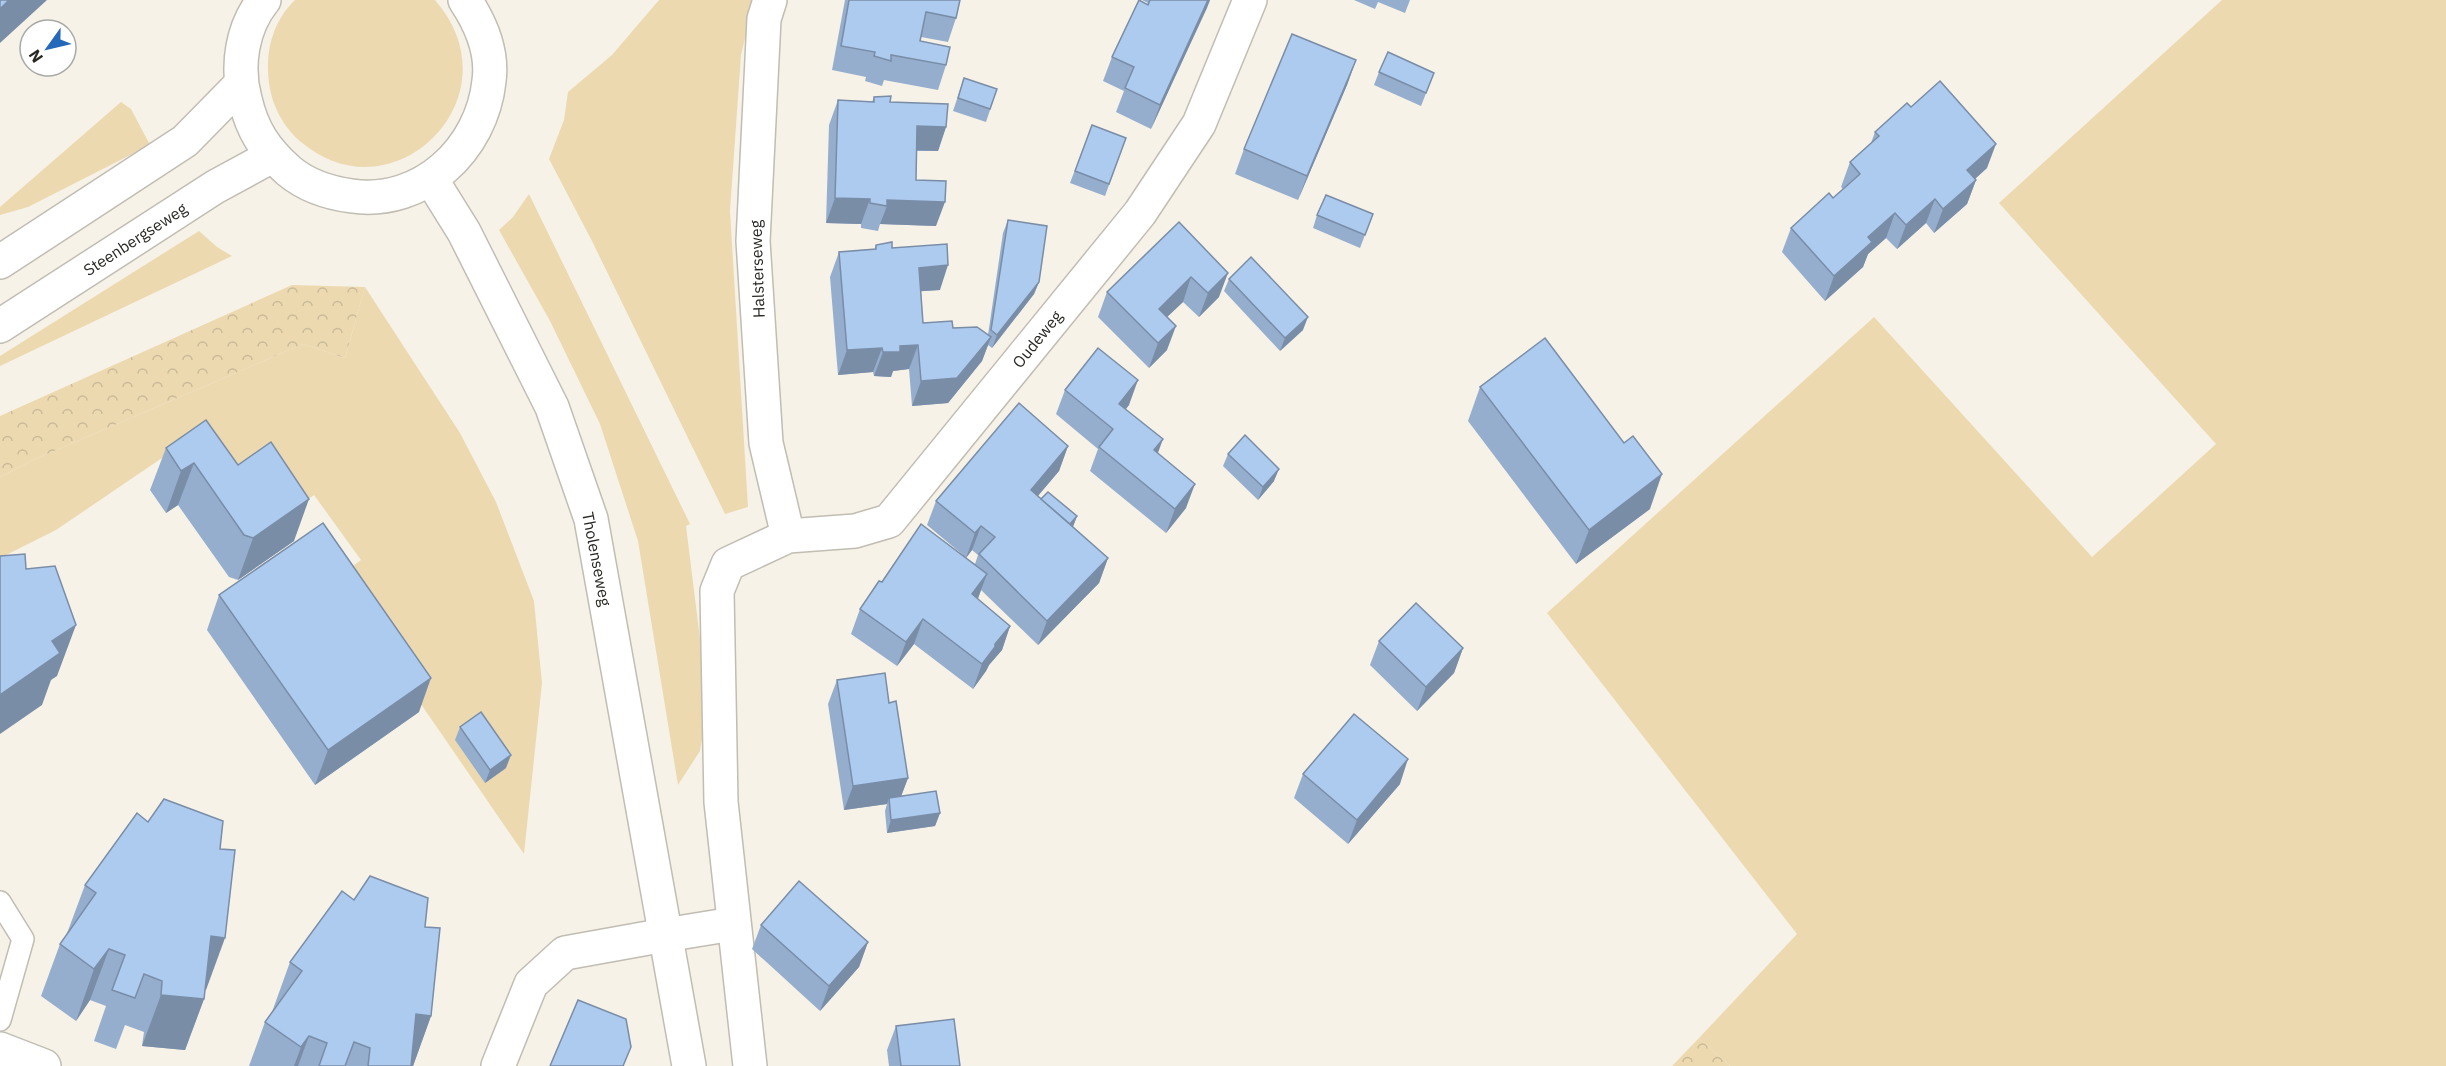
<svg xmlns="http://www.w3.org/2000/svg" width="2446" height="1066" font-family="'IBM Plex Sans',sans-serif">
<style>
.grass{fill:#ecd9b0}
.forest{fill:url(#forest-crowns)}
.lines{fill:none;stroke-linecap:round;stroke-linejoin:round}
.service-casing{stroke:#c1bdb3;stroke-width:24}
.minor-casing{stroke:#c1bdb3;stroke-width:36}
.tertiary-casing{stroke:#c1bdb3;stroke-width:36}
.secondary-casing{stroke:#c1bdb3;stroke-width:36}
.service{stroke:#fff;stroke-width:21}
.minor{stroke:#fff;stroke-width:33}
.tertiary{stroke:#fff;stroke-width:33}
.secondary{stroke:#fff;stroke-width:33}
.wall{fill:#95aece;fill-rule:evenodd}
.shaded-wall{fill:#798da7}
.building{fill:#adcaef;stroke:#798da7;stroke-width:1.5}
.labels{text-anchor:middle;stroke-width:5;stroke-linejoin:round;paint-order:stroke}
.street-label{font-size:16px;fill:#282723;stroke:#fff}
</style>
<defs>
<pattern id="forest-crowns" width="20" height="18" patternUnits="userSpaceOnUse" patternTransform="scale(1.5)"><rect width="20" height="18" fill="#ecd9b0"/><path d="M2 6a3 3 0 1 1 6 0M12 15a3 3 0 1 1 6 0" fill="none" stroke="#caba97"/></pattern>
</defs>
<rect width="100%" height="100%" fill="#f7f2e7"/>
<!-- grass -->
<g class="grass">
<path d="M295,0H435C519,96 394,221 301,142C284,128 272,106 269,83C265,53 272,22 295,0Z"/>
<path d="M659,0H754L741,55L730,211L748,507L725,514L592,241L549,159L564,120L568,92L612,55Z"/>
<path d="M2222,0H2446V1066H1730L1699,1038L1797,934L1547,613L1874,317L2092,557L2216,444L1999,203Z"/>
<path d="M121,102L131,109L150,145L28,207L0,215V207Z"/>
<path d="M529,194L690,524L686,526L708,703L700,751L678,785L638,541L600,424L550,321L499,230L513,217Z"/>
<path d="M199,231L217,247L232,256L0,366V356Z"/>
<path d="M365,287L460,433L496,502L534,601L542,683L524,854L335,579L361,560L314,495L288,513L224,493L187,441L56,530L0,558V477L31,461L303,344L345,358Z"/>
</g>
<!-- forest -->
<g class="forest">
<path d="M292,285L365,287L345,358L303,344L31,461L0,477V416Z"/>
<path d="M1699,1038L1730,1066H1672Z"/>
</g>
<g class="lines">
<defs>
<path id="service" d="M0,902L23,939L0,1020"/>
<g id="minor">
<path d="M770,0L764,19L753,241L766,443L788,536"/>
<path d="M665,935L733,924"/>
<path d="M0,1049L44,1066"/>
<path d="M750,1066L721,802L717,591L728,564L788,536L855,531L889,521L1140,213L1199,124L1250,0"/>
</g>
<g id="tertiary">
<path d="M431,179L464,232L552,407L591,519L689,1066"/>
<path d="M498,1066L531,984L565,953L665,935"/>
</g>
<g id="secondary">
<path d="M264,0C242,27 236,66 245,99C252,130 265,150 289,171C307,186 329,193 352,196C422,206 482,149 489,81C493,52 481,24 465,0"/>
<path d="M0,262L185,141L241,84"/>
<path d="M0,326L215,187L272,156"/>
</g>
</defs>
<!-- service casing -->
<use href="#service" class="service-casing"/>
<!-- minor casing -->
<use href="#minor" class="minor-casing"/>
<!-- tertiary casing -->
<use href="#tertiary" class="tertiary-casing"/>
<!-- secondary casing -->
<use href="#secondary" class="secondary-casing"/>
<!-- service -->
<use href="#service" class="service"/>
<!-- minor -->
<use href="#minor" class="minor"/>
<!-- tertiary -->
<use href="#tertiary" class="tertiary"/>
<!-- secondary -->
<use href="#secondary" class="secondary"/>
</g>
<!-- wall -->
<g class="wall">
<path d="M845,0H960L956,18L948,42L921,37L920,41L946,65L938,90L884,80L882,86L865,81L866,77L832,70Z"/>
<path d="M1142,0H1210L1151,129L1116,112L1124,91L1103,81L1112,57L1148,3Z"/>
<path d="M1354,0H1410L1405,13L1378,2L1375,9Z"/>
<path d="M1356,60L1347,85L1298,200L1235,174L1244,149Z"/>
<path d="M1379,72L1434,73L1421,106L1374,85Z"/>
<path d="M964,78L997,89L986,122L953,111Z"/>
<path d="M874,97L890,102L946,127L938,151H916V180L936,226L880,224L878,231L861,228V224L826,223L829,125L838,100L872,102Z"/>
<path d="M1911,107L1987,168L1975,179L1976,180L1967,204L1934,233L1926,223L1897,249L1886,238L1868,254L1863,267L1825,301L1782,252L1791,228L1833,198L1843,189L1841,187L1850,162L1871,143L1875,132Z"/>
<path d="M1092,125L1126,138L1105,196L1070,183Z"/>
<path d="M1373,214L1360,248L1313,228L1317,215Z"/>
<path d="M1008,220L1039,282L1034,294L992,348L988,345L982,361L948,403L912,406L909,369L893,371L891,377L874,376L873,372L838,375L830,277L839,252L874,250L876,245L892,248L940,290L921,291L923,323L988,335L1003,233Z"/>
<path d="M1179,222L1219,297L1199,317L1183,302L1167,317V350L1149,368L1098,317L1107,292Z"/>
<path d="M1229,279L1303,330L1280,351L1224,291Z"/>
<path d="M1480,387L1650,509L1576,564L1468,421Z"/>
<path d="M1065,390L1129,405L1126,409L1158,454L1186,508L1166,533L1090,471L1098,449L1056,414Z"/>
<path d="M1068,446L1059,471L1038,496L1041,499L1077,516L1073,527L1108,558L1099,583L1038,645L981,590L978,599L1010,626L1002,650L989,665L986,671L973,689L914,644L897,666L851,634L860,609L882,582L963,555L927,525L936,501ZM972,550L978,555L975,564L966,558Z"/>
<path d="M166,448L238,465L294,541L238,580L229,577L178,505L166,513L150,490Z"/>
<path d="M1228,454L1274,481L1258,500L1223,466Z"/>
<path d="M219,595L419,712L315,785L207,630Z"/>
<path d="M1379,641L1463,648L1454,673L1417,711L1370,665Z"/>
<path d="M837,680L889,703L908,778L901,796L940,813L935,826L887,833L885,811L887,804L844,810L828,704Z"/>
<path d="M460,727L506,768L485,783L455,740Z"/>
<path d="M1303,774L1400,784L1348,844L1294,798Z"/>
<path d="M137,813L206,990L205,989L204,999L185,1050L142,1046L144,1032L125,1025L116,1049L94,1041L106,1006L90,1000L76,1021L41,996L60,944L66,936L85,885Z"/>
<path d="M354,900L425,927L431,1016L413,1066H249L265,1022L272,1012L290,962Z"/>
<path d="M761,925L868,942L859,967L820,1011L752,949Z"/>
<path d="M896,1026L960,1066H889L887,1050Z"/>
</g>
<!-- shaded-wall -->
<g class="shaded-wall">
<path d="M9,0H47L0,43V9Z"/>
<path d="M1208,0H1210L1207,8L1151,129L1160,105Z"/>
<path d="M1356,60L1347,85L1298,200L1307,176Z"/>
<path d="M917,126L946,127L938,151L908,150Z"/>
<path d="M1996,144L1987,168L1958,194L1967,170Z"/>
<path d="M1976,180L1967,204L1934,233L1943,209Z"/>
<path d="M835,198L870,199L861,224L826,223Z"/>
<path d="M1935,199L1926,223L1897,249L1906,225Z"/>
<path d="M887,200L945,202L936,226L880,224L887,206Z"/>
<path d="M1895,213L1886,238L1868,254L1863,267L1825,301L1834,276L1868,237Z"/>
<path d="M948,265L940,290L910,292L919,268Z"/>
<path d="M1228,273L1219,297L1199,317L1208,293Z"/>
<path d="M1191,277L1183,302L1150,333L1159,309Z"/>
<path d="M1039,282L1034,294L992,348L997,335Z"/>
<path d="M1308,317L1303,330L1280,351L1285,338Z"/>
<path d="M1176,326L1167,350L1149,368L1158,343Z"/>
<path d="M991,337L982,361L948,403L912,406L921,381Z"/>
<path d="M918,345L909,369L893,371L891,377L874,376L883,352L900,346Z"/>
<path d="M882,348L873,372L838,375L847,350Z"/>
<path d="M1138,380L1129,405L1110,428L1119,404Z"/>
<path d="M1163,439L1154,464V450Z"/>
<path d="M1068,446L1059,471L1030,505L1031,490Z"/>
<path d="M194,463L178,505L166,513L181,471Z"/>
<path d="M1279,469L1274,481L1258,500L1263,487Z"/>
<path d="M1662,474L1650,509L1576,564L1589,530Z"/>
<path d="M1195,484L1186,508L1166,533L1175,509Z"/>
<path d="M309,499L294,541L238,580L253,538Z"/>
<path d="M1077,516L1072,529L1063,533Z"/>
<path d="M981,526L972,550L966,558L975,533Z"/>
<path d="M1108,558L1099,583L1038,645L1047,621Z"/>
<path d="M987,574L978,598L972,594Z"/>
<path d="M923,619L914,644L897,666L906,642Z"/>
<path d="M76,625L57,676L51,680L42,705L0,734V695L52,641Z"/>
<path d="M1010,626L1002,650L989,665L986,671L973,689L982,664L995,644Z"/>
<path d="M1463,648L1454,673L1417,711L1426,687Z"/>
<path d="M431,678L419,712L315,785L328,750Z"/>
<path d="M511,755L506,768L485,783L490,770Z"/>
<path d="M1408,759L1400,784L1348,844L1357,820Z"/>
<path d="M908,778L899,802L889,798L887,804L844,810L853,786Z"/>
<path d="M940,813L935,826L887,833L891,820Z"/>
<path d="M211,936L225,938L206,990L192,987Z"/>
<path d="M868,942L859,967L820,1011L829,986Z"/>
<path d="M109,949L90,1000L76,1021L94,969Z"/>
<path d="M161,995L204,999L185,1050L142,1046Z"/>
<path d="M416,1014L431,1016L413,1066H397Z"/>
<path d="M309,1036L298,1066H294L301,1047Z"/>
</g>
<!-- building -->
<g class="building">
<path d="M0,0H9L0,9Z"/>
<path d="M849,0H960L956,18L926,12L920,41L950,47L946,65L891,55V61L874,56L875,52L841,46Z"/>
<path d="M1139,0L1148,5L1150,0H1208L1160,105L1125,88L1134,67L1112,57Z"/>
<path d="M1292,34L1356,60L1307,176L1244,149Z"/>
<path d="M1388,52L1434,73L1426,93L1379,72Z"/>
<path d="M964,78L997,89L990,109L958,98Z"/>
<path d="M1940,81L1996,144L1967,170L1976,180L1943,209L1935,199L1906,225L1895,213L1868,237L1872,242L1834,276L1791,228L1829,193L1833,198L1860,174L1850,162L1879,136L1875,132L1907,103L1911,107Z"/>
<path d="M891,96L890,102L948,104L946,127L917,126L916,180L946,181L945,202L887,200V206L870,203V199L835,198L838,100L874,102V97Z"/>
<path d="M1092,125L1126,138L1109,184L1075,171Z"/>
<path d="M1326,195L1373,214L1365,235L1317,215Z"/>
<path d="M1008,220L1047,226L1039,282L997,335L991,330Z"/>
<path d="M1179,222L1228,273L1208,293L1191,277L1159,309L1176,326L1158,343L1107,292Z"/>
<path d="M892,242V248L947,244L948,265L919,268L923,323L952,321L953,328L977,327L991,337L957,378L921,381L918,345L900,346V352H883L882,348L847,350L839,252L876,249V245Z"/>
<path d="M1251,257L1308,317L1285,338L1229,279Z"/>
<path d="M1545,338L1624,443L1633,436L1662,474L1589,530L1480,387Z"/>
<path d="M1098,348L1138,380L1119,404L1163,439L1154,450L1195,484L1175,509L1099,447L1113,429L1065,390Z"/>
<path d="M1019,403L1068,446L1031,490L1108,558L1047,621L979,554L995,537L981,526L975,533L936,501Z"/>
<path d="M206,420L238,465L271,442L309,499L253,538L244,535L194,463L181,471L166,448Z"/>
<path d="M1245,435L1279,469L1263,487L1228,454Z"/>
<path d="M1048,492L1077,516L1070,524L1041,499Z"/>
<path d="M323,523L431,678L328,750L219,595Z"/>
<path d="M921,524L987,574L972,594L1010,626L995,644V647L982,664L923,619L906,642L860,609L879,581L882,582Z"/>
<path d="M25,554L26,569L55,566L76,625L52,641L60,653L0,695V556Z"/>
<path d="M1416,603L1463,648L1426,687L1379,641Z"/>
<path d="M885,673L889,703L896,701L908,778L853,786L837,680Z"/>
<path d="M481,712L511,755L490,770L460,727Z"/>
<path d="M1354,714L1408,759L1357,820L1303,774Z"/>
<path d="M936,791L940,813L891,820L889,798Z"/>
<path d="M164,799L223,821L220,849L235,850L225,938L211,936L204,999L161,995L162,981L144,974L135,998L112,990L125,955L109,949L94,969L60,944L96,893L85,885L137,813L148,822Z"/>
<path d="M370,876L428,898L425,927L440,928L431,1016L416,1014L411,1066H368L370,1048L354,1042L345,1066H319L327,1043L309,1036L301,1047L265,1022L302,971L290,962L342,891L354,900Z"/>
<path d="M799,881L868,942L829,986L761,925Z"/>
<path d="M578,1000L626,1019L631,1047L623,1066H550Z"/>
<path d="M954,1019L960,1066H901L896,1026Z"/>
</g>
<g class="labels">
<!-- street labels -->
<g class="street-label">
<text transform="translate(135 239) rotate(-33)" y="6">Steenbergseweg</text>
<text transform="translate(757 269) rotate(-92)" y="6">Halsterseweg</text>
<text transform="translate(1037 339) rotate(-51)" y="6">Oudeweg</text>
<text transform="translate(597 559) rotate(79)" y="6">Tholenseweg</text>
</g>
</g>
<!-- north arrow -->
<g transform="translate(48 48) rotate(236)"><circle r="28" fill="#ffffff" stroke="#a9a9a7" stroke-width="1.5"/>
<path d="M0-4.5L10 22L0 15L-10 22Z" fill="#2368b9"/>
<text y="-9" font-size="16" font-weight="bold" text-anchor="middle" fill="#282723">N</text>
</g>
</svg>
